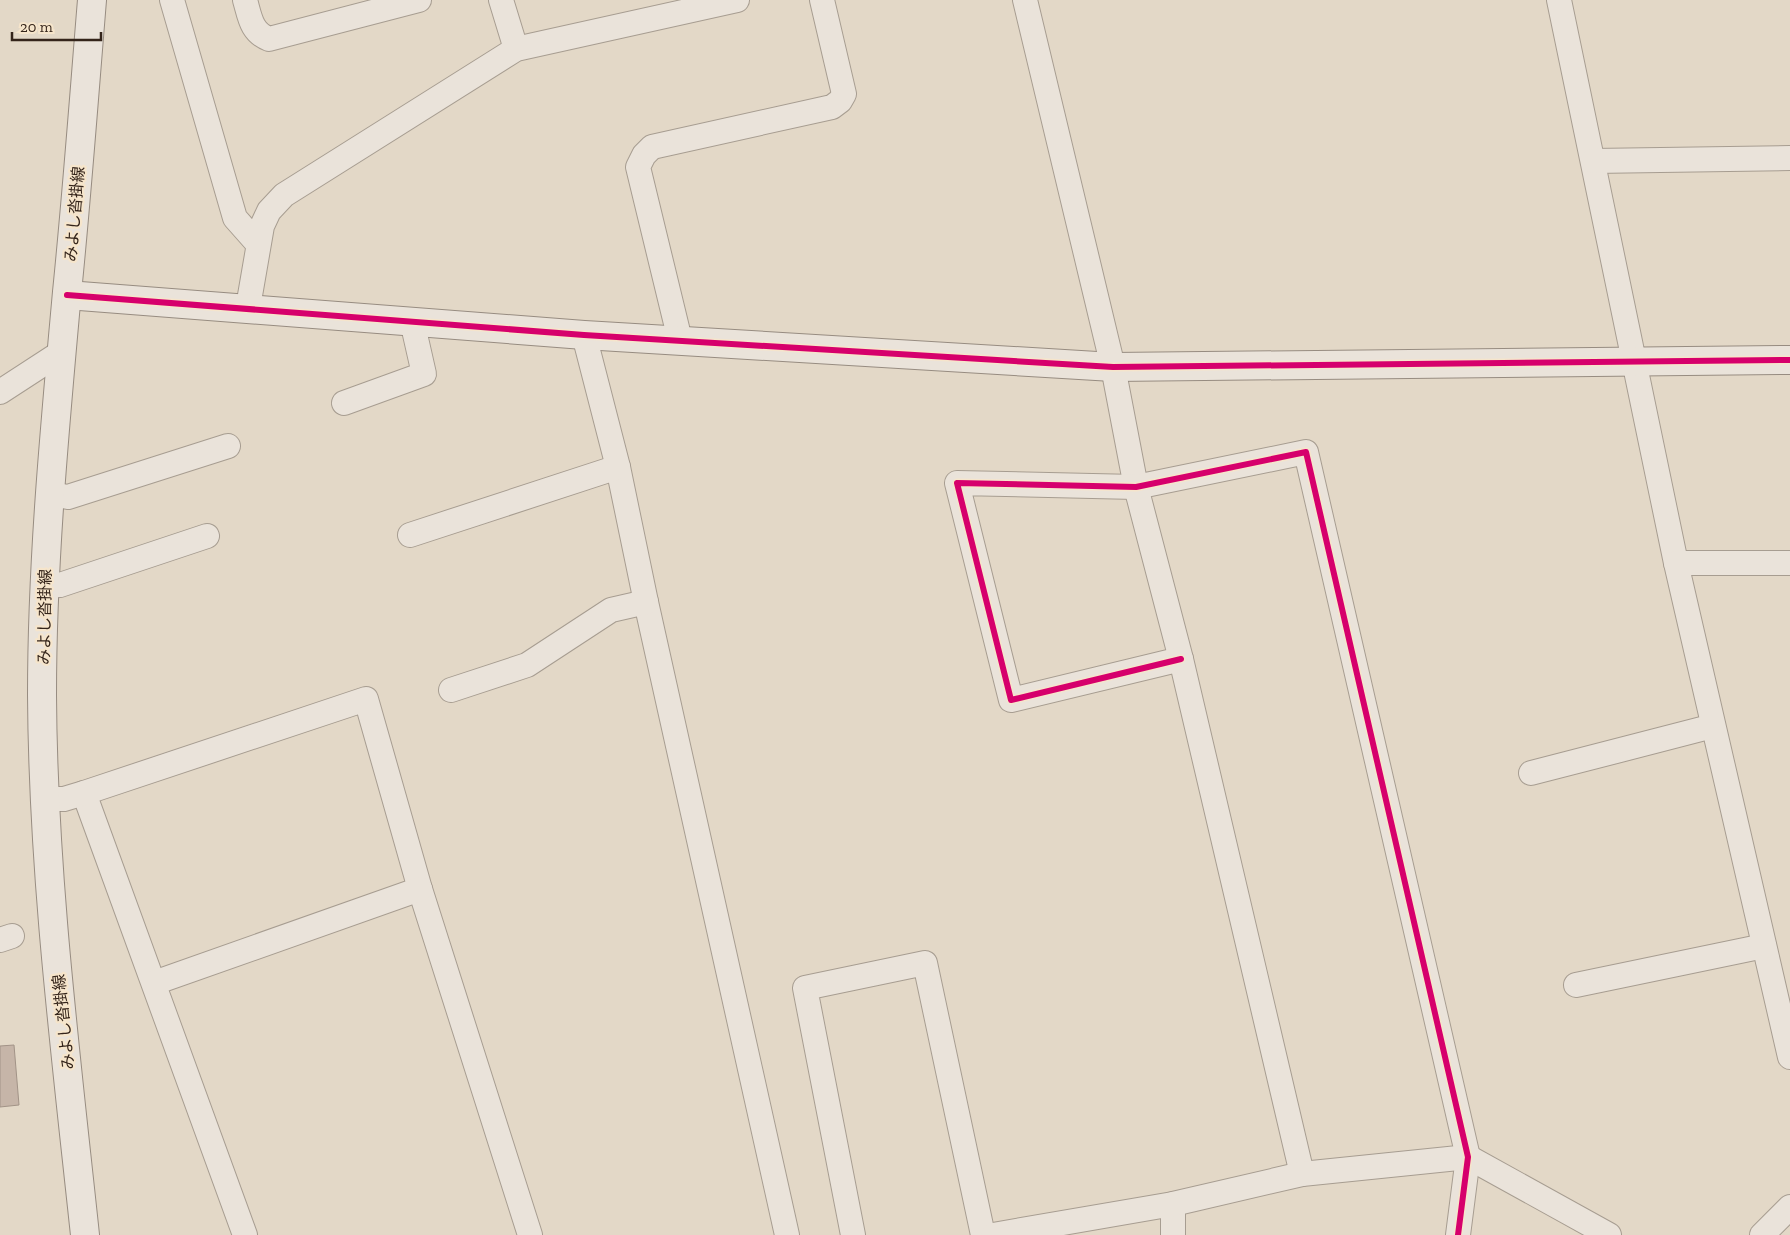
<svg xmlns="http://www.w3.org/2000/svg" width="1790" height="1235" font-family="'Zilla Slab','Noto Sans JP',serif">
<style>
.building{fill:#c6b5a8;stroke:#a29387}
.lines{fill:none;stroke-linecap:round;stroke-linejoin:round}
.street-casing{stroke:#a79d91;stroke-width:26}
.secondary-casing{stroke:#978c81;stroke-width:30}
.street{stroke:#eae3da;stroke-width:24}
.secondary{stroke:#eae3da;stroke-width:28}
.cycleway-casing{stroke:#f6e5cb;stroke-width:9}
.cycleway{stroke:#d6006c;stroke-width:6}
.labels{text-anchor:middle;stroke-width:4.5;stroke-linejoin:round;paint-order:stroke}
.street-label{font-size:16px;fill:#34241a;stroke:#f6e5cb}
</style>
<rect width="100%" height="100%" fill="#e3d8c7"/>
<!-- building -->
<path class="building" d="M14,1045L19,1105L0,1107V1046Z"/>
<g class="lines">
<defs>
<g id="street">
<path d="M172,0L235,218L258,244"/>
<path d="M245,0C250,17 251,32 269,39L419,0"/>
<path d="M501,0L516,49"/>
<path d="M1025,0L1113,367L1136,487L1181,659L1302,1174"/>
<path d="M1559,0L1676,563L1790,1057"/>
<path d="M1593,161L1790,158"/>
<path d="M248,307L262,226L269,211L284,195L516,49L737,0"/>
<path d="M584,335L618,467L646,602L787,1235"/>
<path d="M680,340L638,167L644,155L652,147L832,107L840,101L844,94L822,0"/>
<path d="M0,392L60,353"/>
<path d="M344,403L424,374L412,321"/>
<path d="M51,494L68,497L228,446"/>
<path d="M410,535L618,467"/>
<path d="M1676,563H1790"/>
<path d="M44,586L60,585L207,536"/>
<path d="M1181,659L1011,700L957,483L1136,487L1306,452L1468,1157L1458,1235"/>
<path d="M451,690L527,665L611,610L646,602"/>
<path d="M1531,773L1713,726"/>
<path d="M84,793L245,1235"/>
<path d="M44,799H64L84,793L366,699L420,889L530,1235"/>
<path d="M0,940L12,936"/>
<path d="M154,983L420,889"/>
<path d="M1576,985L1764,946"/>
<path d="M1173,1204V1235"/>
<path d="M853,1235L805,988L925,963L983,1235"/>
<path d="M993,1235L1173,1204L1302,1174L1468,1157L1609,1235"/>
<path d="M1762,1235L1790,1207"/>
</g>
<g id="secondary">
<path d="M67,295L584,335L1113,367L1790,360"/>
<path d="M85,1235C66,1056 43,876 42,695C42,560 55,426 67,292C77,194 84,97 92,0"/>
</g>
</defs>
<!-- street casing -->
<use href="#street" class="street-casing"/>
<!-- secondary casing -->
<use href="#secondary" class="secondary-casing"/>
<!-- street -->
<use href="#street" class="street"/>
<!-- secondary -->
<use href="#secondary" class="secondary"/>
<defs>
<g id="cycleway">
<path d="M67,295L584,335L1113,367L1790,360"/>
<path d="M1181,659L1011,700L957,483L1136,487L1306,452L1468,1157L1458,1235"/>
</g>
</defs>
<!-- cycleway casing -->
<use href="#cycleway" class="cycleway-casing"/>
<!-- cycleway -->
<use href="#cycleway" class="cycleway"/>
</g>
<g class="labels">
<!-- street labels -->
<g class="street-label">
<text transform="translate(74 214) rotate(-85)" y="6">みよし沓掛線</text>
<text transform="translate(44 617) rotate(-89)" y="6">みよし沓掛線</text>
<text transform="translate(63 1022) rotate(-96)" y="6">みよし沓掛線</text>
</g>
</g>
<!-- scale -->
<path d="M12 32v8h89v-8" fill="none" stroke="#34241a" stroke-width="2.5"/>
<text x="20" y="32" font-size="15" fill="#34241a" stroke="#f6e5cb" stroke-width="4" paint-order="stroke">20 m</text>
</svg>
